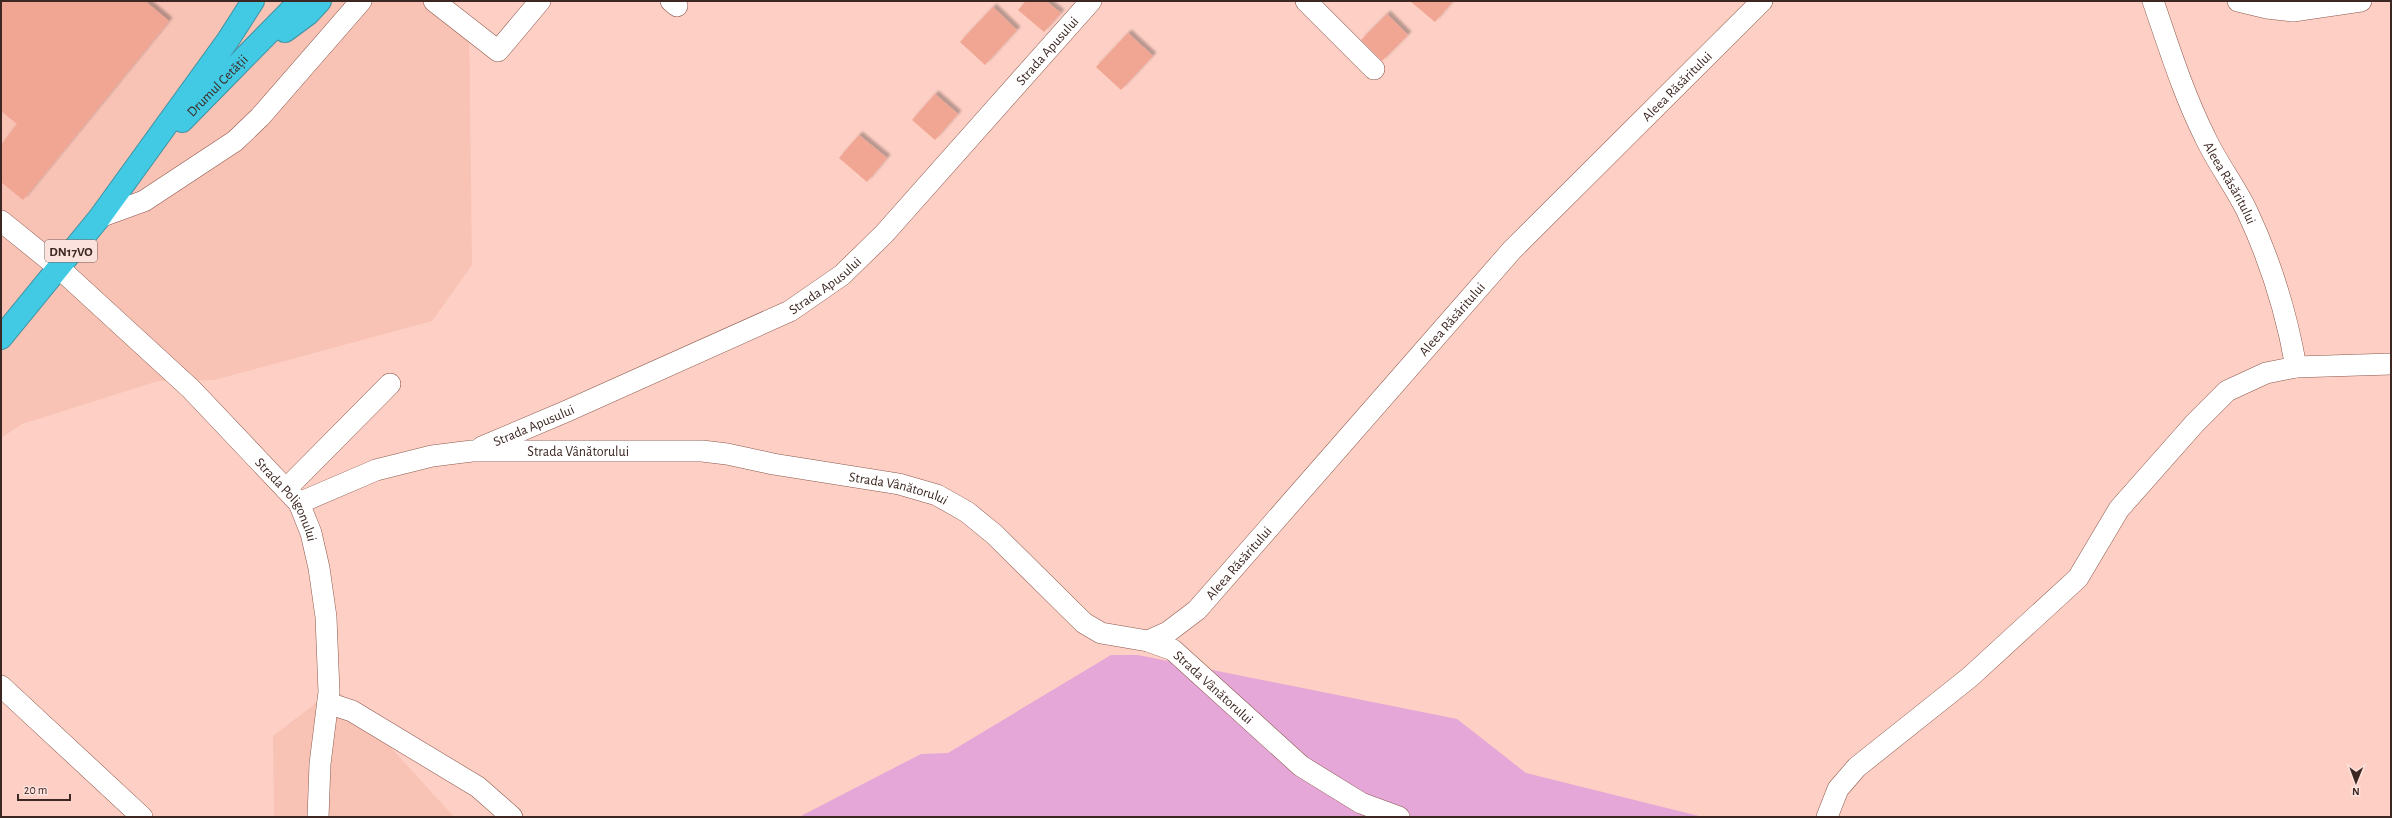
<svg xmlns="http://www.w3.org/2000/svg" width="2392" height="818" font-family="'Alegreya Sans',sans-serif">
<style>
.built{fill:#f8c2b5}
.green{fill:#e5a6d8}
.building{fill:#f1a593;filter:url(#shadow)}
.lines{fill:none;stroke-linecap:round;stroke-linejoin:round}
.minor-casing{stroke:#8b584c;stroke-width:22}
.highway-casing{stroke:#4091a0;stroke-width:24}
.minor{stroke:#fff;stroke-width:21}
.highway{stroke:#42cae4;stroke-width:22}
.labels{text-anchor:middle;stroke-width:3;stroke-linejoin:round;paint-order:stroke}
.shield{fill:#fbe2dd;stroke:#765f5a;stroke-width:1}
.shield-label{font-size:13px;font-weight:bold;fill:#3d2722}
.street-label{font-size:14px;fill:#3d2722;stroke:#fbe2dd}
</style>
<defs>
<filter id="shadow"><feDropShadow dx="3.5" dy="-3.5" stdDeviation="1" flood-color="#0004"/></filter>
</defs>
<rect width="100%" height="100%" fill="#fecfc4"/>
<!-- built -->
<g class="built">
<path d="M1,1H454L469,19L472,265L432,321L214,380L158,381L22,424L1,438Z"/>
<path d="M328,694H342L454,817H274L273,736Z"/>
</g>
<!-- green -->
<path class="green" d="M1111,655H1138L1457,719L1526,773L1703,817H799L921,754L948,753Z"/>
<!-- building -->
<g class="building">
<path d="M1,1H145L169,21L23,200L1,182V145L17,124L1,111Z"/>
<path d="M1026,1H1046L1061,13L1044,32L1018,10Z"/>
<path d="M1410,1H1453L1435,22Z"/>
<path d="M993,7L1017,30L985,65L960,42Z"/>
<path d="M1387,14L1408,35L1382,61L1361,40Z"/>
<path d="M1128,33L1153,56L1121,90L1096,67Z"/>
<path d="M935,94L958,114L935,140L912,120Z"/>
<path d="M859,135L887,158L867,182L839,158Z"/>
</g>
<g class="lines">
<defs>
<g id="minor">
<path d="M434,1L498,51L540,1"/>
<path d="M671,1L677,6"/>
<path d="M1306,1L1374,69"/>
<path id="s1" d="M2153,1C2169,47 2183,93 2205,137C2217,163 2235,186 2247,211C2270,260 2287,315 2296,367"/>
<path d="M2238,1L2267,8L2293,11L2361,1"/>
<path d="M100,217L144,201L235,141L260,117L361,1"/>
<path id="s2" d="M1,221L58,267L191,389L299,503L311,533L319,568L326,617L329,692L320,764L318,817"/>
<path id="s3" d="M482,447L567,411L790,311L842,275L884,234L1091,1"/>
<path d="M286,489L390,384"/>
<path id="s4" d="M299,503L376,470L432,456L472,451H702L727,454L773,464L899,484L937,495L967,512L994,534L1084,623L1101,633L1148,641L1173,650L1301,766L1361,803L1399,817"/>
<path id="s5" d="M1148,641L1168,632L1197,610L1512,250L1762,1"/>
<path d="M1,686L142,817"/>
<path d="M328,703L352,711L478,787L512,817"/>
<path d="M1827,817L1838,789L1857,767L1970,677L2078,578L2119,509L2195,423L2227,391L2266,373L2296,367L2391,364"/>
</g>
<g id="highway">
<path d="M285,31L308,14L320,1"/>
<path id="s6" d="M182,121L294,7"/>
<path d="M1,338L100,217L228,40L253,1"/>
</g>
</defs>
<!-- minor casing -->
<use href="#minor" class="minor-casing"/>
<!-- highway casing -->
<use href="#highway" class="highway-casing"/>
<!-- minor -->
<use href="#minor" class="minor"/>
<!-- highway -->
<use href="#highway" class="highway"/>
</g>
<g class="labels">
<!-- shield labels -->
<rect class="shield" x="45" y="240" width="52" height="22" rx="3"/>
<g class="shield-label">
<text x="71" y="256">DN17VO</text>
</g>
<!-- street labels -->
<g class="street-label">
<text dy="5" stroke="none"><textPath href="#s3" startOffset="704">Strada Apusului</textPath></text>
<text dy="5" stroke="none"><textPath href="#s6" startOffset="50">Drumul Cetății</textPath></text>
<text dy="5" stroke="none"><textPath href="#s5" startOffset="769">Aleea Răsăritului</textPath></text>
<text dy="5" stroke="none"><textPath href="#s1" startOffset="198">Aleea Răsăritului</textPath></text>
<text dy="5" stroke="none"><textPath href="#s3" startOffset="380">Strada Apusului</textPath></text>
<text dy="5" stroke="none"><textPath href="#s5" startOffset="445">Aleea Răsăritului</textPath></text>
<text dy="5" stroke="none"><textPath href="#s3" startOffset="56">Strada Apusului</textPath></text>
<text dy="5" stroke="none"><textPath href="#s4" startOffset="288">Strada Vânătorului</textPath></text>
<text dy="5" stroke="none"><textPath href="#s4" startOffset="612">Strada Vânătorului</textPath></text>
<text dy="5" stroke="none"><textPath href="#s2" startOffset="401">Strada Poligonului</textPath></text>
<text dy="5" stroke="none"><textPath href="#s5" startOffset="121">Aleea Răsăritului</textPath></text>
<text dy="5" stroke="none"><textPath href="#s4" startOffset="996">Strada Vânătorului</textPath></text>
</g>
</g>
<!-- border -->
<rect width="2392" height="818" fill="none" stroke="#3d2722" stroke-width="4"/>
<!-- north arrow -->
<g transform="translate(2356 782) rotate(181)" stroke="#fbe2dd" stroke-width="3" paint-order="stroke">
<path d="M0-3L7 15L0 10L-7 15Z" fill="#3d2722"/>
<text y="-6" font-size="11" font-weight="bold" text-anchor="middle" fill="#3d2722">N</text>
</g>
<!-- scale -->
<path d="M18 794v6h52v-6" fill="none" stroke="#3d2722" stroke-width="2"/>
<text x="24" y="794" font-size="12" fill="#3d2722" stroke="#fbe2dd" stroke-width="3" paint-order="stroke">20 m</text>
</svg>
